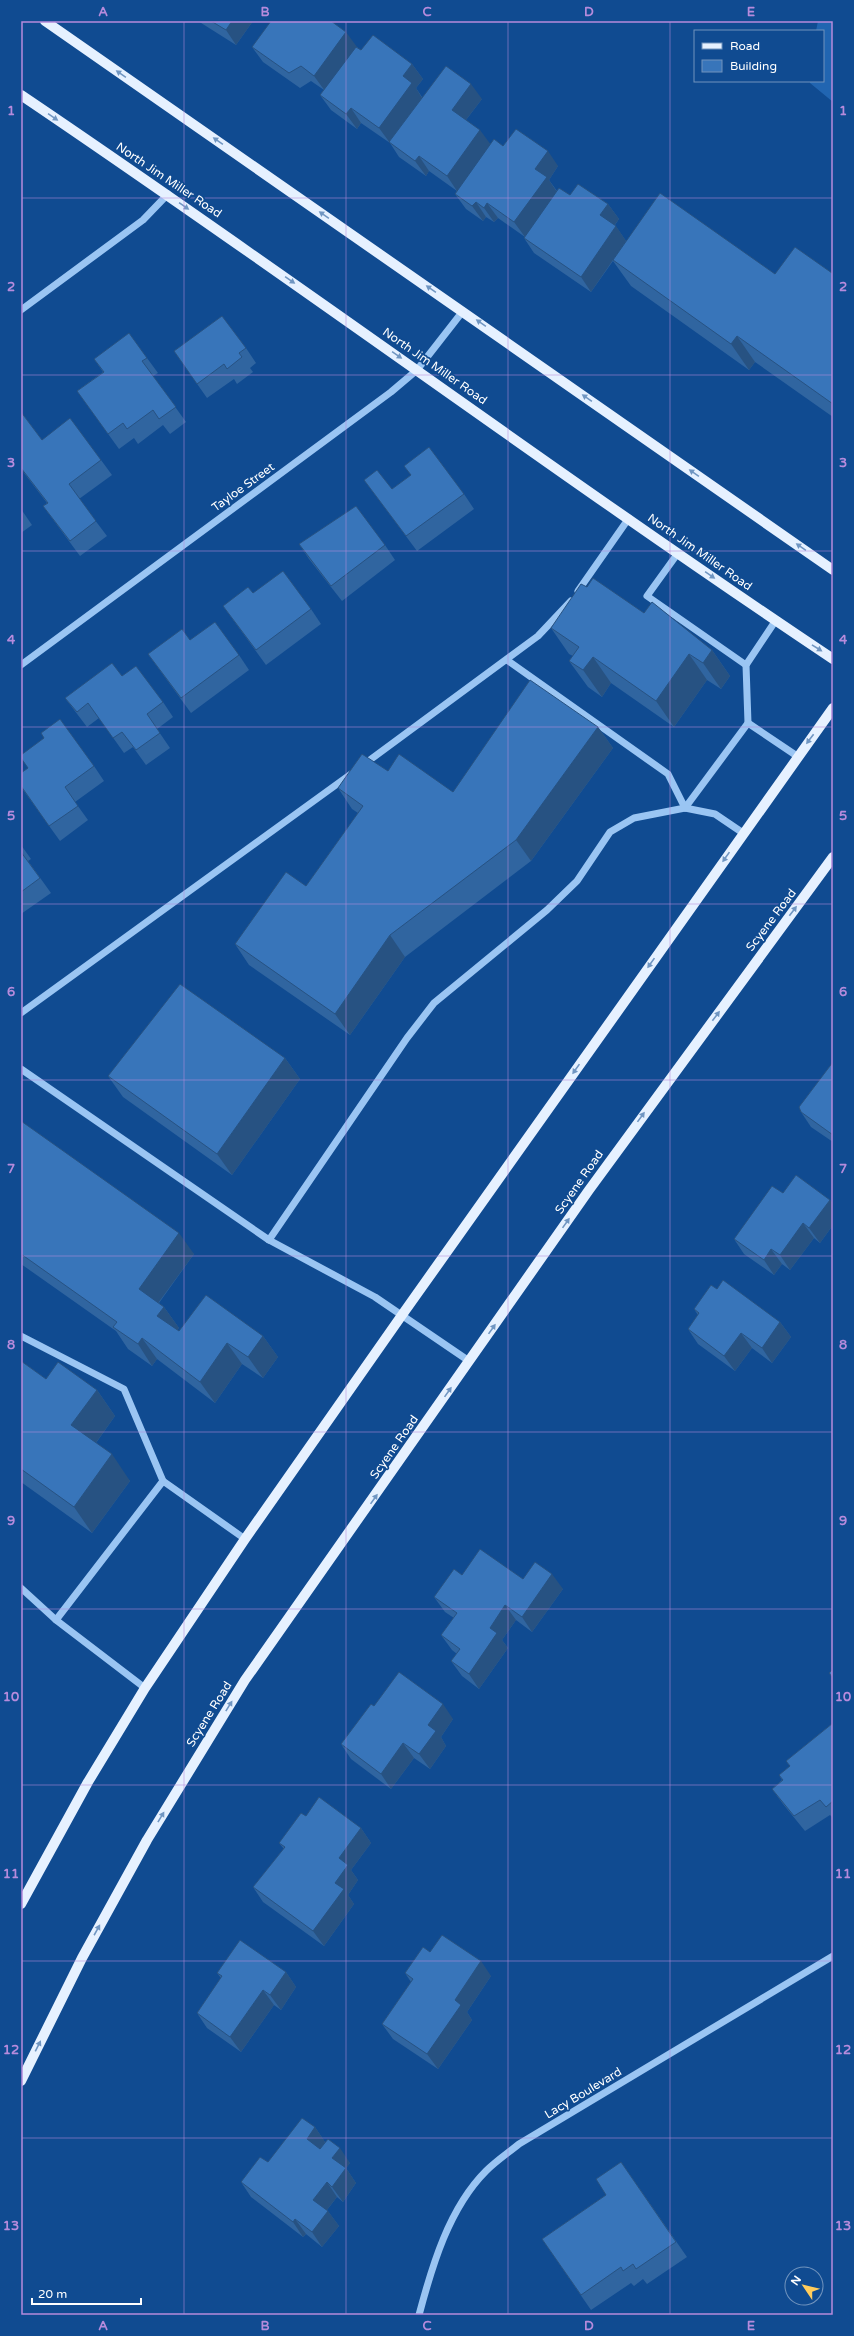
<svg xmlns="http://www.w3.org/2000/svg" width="854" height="2336" font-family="'Varela Round',sans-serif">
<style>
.green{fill:#2165b1}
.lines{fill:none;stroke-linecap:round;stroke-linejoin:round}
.minor{stroke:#9ac5f3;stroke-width:7}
.major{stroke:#e6f1ff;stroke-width:10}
.wall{fill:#3065a0}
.shaded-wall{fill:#275282}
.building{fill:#3875ba;stroke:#275282}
.oneway{fill:#7096c2}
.grid{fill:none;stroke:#b68bdc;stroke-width:1;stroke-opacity:0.55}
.labels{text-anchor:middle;stroke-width:3.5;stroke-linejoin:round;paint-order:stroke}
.street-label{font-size:12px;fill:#fff;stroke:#104b91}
.neatline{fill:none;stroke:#b68bdc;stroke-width:1.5}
.grid-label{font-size:13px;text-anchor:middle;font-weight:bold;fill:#b68bdc}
</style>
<rect width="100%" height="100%" fill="#104b91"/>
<!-- green -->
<path class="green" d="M818,21H833V102L810,83V81H823V31H816Z"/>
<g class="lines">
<!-- minor -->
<g class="minor">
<path d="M21,310L143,220L168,194"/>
<path d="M678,553L647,596L746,665"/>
<path d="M578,591L629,518"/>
<path d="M507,660L668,774L685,808L748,723L797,756"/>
<path d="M21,665L391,392L417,370L463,311"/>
<path d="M748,723L746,665L776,620"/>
<path d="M363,765L538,636L571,601"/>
<path d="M21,1013L351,774"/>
<path d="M21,1069L269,1240L375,1297L469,1361"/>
<path d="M269,1240L407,1038L434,1003L547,910L577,881L610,832L634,818L685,808L715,814L743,833"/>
<path d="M21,1336L124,1389L163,1481"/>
<path d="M21,1588L56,1620"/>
<path d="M145,1688L56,1620L163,1481L245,1539"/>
<path d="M419,2315C432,2266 449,2208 486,2171C496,2161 508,2153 519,2144L833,1956"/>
</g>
<!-- major -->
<g class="major">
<path d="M45,21L833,570"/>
<path d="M21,95C294,279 559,476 833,659"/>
<path d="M21,1904L88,1782L145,1688L245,1539L402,1315L833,708"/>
<path d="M21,2081L82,1958L147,1840L245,1680L589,1190L833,857"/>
</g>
</g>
<!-- wall -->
<g class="wall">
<path d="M198,21H253L236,45Z"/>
<path d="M252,47H357L361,50L412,64L423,79L416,88L422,97L482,99L466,120L490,144L503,146L558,166L549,180L557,191L570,195L608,204L619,219L615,225L626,241L775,274L832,273L833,272V417L755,362L749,370L631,286L613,261L591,292L534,253L524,238L525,237L498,218L494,222L486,217L483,221L466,209L455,194L457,191L429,171L426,176L399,157L390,143L361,123L357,129L331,110L320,95L324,90L311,81L300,88L263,62Z"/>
<path d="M246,348L256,363L250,368L253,372L237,384L234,379L207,398L174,351Z"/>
<path d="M147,358L158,373L153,376L186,422L170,434L163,425L138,444L134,438L119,449L77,391L103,372L94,359Z"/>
<path d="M21,412L42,440L101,460L112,475L79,499L107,536L80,556L43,506L47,503L21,469Z"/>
<path d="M404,466L464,494L474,509L417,551L364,480L392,489L411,475Z"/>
<path d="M21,509L32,525L21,533Z"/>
<path d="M299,544L385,545L395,560L342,601L309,559Z"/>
<path d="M587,587L644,613L712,650L730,676L721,689L707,680L674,727L611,683L602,697L588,687L569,661L573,656L569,654L551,628Z"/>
<path d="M253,593L311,609L321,624L266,665L223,606Z"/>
<path d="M190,640L239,655L249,670L191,713L148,654Z"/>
<path d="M122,676L163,702L173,717L157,729L170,748L146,765L133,747L124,753L99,718L87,727L65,698Z"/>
<path d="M598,727L613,748L531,861L405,957L350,1035L249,965L235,944L306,886L358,813L352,809L338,788L388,771L453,792Z"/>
<path d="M41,733L94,766L104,781L75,802L88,820L60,841L21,787L28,768L44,738Z"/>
<path d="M21,845L31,859L28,861L51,893L21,914Z"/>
<path d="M285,1058L300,1079L232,1175L123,1097L108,1076Z"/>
<path d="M833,1062V1142L811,1127L801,1112Z"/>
<path d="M21,1121L194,1254L159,1303L164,1307L179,1328L177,1330L179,1331L263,1336L278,1357L263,1378L242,1364L215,1403L157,1359L152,1366L128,1349L116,1331L21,1264Z"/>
<path d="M783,1193L830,1200L833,1204V1225L820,1243L814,1238L790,1270L782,1264L774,1275L744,1254L734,1239Z"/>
<path d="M717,1289L780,1322L791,1337L772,1363L752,1348L735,1371L698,1344L688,1329L698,1315L694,1309Z"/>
<path d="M21,1361L46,1379L97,1390L115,1416L96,1443L130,1481L92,1533L21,1482Z"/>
<path d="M462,1575L523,1579L563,1589L532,1632L516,1620L502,1640L508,1648L479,1689L462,1676L451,1661L457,1654L452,1650L441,1635L454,1618L445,1612L434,1597Z"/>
<path d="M374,1706L453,1719L441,1737L446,1746L430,1769L414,1758L391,1789L351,1759L341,1744Z"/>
<path d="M833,1723V1818L830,1815L805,1831L783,1804L772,1789L782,1780L779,1775L790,1766L786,1761Z"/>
<path d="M306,1816L361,1828L371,1843L351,1870L358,1880L348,1895L354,1904L324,1946L263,1902L253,1887L284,1849L279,1843Z"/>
<path d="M430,1952L491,1976L467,2012L472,2020L438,2069L393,2039L382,2024L411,1982L405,1973Z"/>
<path d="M286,1972L296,1987L281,2010L274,2005L241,2052L207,2028L197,2013L221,1978L217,1973Z"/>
<path d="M315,2127L325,2142L350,2163L346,2168L356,2183L343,2202L337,2197L327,2210L339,2226L322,2247L306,2234L303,2237L251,2197L241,2182Z"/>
<path d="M621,2162L687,2257L647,2284L643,2279L634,2286L631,2283L591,2310L542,2239L606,2195Z"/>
</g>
<!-- shaded-wall -->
<g class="shaded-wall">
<path d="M232,21H253L236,45L226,30Z"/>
<path d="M346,32L357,47L325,91L314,76Z"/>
<path d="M412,64L423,79L416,88L422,98L389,142L390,143L379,128L403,76Z"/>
<path d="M471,84L482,99L462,125L452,110Z"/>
<path d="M351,108L361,123L357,129L346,114Z"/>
<path d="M480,130L491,145L457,191L447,176Z"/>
<path d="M548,151L558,166L549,180L557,192L525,237L514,222L535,169Z"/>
<path d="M419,156L429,171L426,176L415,161Z"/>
<path d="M476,202L486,217L483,221L472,206Z"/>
<path d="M487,203L498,218L494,222L484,208Z"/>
<path d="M608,204L619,219L611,230L600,215Z"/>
<path d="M616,226L626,241L591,292L581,277Z"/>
<path d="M737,336L755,362L749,370L731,344Z"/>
<path d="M712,650L730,676L721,689L703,663Z"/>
<path d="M689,654L707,680L674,727L656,701Z"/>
<path d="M593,657L611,683L602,697L583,670Z"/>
<path d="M598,727L613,748L531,861L516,840Z"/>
<path d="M390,935L405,957L350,1035L335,1014Z"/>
<path d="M285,1058L300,1079L232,1175L217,1154Z"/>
<path d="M830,1200L833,1204V1225L820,1243L809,1228Z"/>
<path d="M803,1223L814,1238L790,1270L780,1255Z"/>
<path d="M179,1233L194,1254L153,1310L139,1289Z"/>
<path d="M771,1249L782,1264L774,1275L764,1260Z"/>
<path d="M164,1307L179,1328L172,1337L157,1316Z"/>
<path d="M780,1322L791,1337L772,1363L762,1348Z"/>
<path d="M741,1333L752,1348L735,1371L724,1356Z"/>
<path d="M263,1336L278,1357L263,1378L248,1357Z"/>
<path d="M142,1338L157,1359L152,1366L138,1344Z"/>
<path d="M227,1343L242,1364L215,1403L200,1382Z"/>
<path d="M97,1390L115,1416L90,1451L71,1425Z"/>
<path d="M112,1454L130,1481L92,1533L74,1507Z"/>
<path d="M552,1574L563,1589L532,1632L522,1617Z"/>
<path d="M505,1605L516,1620L502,1640L508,1648L479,1689L469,1674L490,1628Z"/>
<path d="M443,1704L453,1719L441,1737L446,1746L430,1769L419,1754L428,1725Z"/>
<path d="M403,1743L414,1758L391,1789L381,1774Z"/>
<path d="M361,1828L371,1843L351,1870L358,1880L348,1895L354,1904L324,1946L313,1931L335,1883L339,1858Z"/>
<path d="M481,1961L491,1976L467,2012L472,2020L438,2069L427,2054L455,2000Z"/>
<path d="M286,1972L296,1987L281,2010L270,1995Z"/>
<path d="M263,1990L274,2005L241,2052L230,2037Z"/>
<path d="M315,2127L325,2142L317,2154L307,2139Z"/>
<path d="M340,2148L350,2163L343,2173L332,2158Z"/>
<path d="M346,2168L356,2183L343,2202L332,2187Z"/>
<path d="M327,2182L337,2197L323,2215L313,2200Z"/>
<path d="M328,2211L339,2226L322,2247L312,2232Z"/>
<path d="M295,2219L306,2234L303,2237L293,2222Z"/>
</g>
<!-- building -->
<g class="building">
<path d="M211,21H232L226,30Z"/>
<path d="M271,21H331L346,32L314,76L301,66L289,73L252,47Z"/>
<path d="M373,35L412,64L403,76L412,83L379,128L351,108L346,114L320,95L356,47L361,50Z"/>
<path d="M446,66L471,84L452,110L480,130L447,176L419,156L415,161L389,142Z"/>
<path d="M516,129L548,151L535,169L547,177L514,222L487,203L484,208L476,202L472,206L455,194L494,139L503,146Z"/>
<path d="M578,184L608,204L600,215L616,226L581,277L524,238L559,188L570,195Z"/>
<path d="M660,193L775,274L795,247L832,273L833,272V404L737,336L731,344L613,260Z"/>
<path d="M222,316L246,348L239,353L242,357L227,369L224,364L197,384L174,351Z"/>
<path d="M129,333L147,358L142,361L176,407L159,419L153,410L127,429L123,423L108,434L77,391L104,372L94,359Z"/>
<path d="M21,412L42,440L70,418L101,460L69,484L96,521L70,541L43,506L48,503L21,468Z"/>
<path d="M429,447L464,494L406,536L364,480L377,470L392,489L411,475L404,466Z"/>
<path d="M356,506L385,545L331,586L299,544Z"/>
<path d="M283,571L311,609L256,650L223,606L248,587L253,593Z"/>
<path d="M593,578L644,613L652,602L712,650L703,663L689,654L656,701L593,657L583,670L569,661L579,647L551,628L581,584L587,587Z"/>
<path d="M215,622L239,655L181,698L148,654L182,629L190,640Z"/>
<path d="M112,663L122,676L136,666L163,702L147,714L160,733L136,750L122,732L113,738L88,703L77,712L65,698Z"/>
<path d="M530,680L598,727L516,840L390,935L335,1014L235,944L286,872L306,886L363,806L338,788L362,754L388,771L399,754L453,792Z"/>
<path d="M60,719L94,766L65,787L78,806L49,826L21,786V773L28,768L21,758V755L44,738L41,733Z"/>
<path d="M21,852L40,878L21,892Z"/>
<path d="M180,984L285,1058L217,1154L108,1076Z"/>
<path d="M833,1062V1135L801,1112L799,1107Z"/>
<path d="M21,1121L179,1233L139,1289L164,1307L157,1316L179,1331L206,1295L263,1336L248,1357L227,1343L200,1382L142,1338L138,1344L113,1327L117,1322L21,1254Z"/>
<path d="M796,1175L830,1200L809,1228L803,1223L780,1255L771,1249L764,1260L734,1239L772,1186L783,1193Z"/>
<path d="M723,1280L780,1322L762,1348L741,1333L724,1356L688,1329L699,1313L694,1309L711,1285L717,1289Z"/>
<path d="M21,1361L46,1379L58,1362L97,1390L71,1425L112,1454L74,1507L21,1469Z"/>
<path d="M480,1549L523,1579L535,1562L552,1574L522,1617L505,1605L490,1628L497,1633L469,1674L451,1661L460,1649L441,1635L457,1613L434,1597L454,1569L462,1575Z"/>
<path d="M833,1669V1678L829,1673Z"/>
<path d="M399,1672L443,1704L428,1725L436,1731L419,1754L403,1743L381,1774L341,1744L371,1704L374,1706Z"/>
<path d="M833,1723V1801L826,1807L820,1800L794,1816L772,1789L783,1780L779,1775L790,1766L786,1761Z"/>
<path d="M319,1797L361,1828L339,1858L348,1865L335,1883L344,1889L313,1931L253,1887L285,1847L279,1843L301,1813L306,1816Z"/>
<path d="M442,1935L481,1961L455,2000L461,2005L427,2054L382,2024L413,1979L405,1973L423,1947L430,1952Z"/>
<path d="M240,1940L286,1972L270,1995L263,1990L230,2037L197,2013L222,1976L217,1973Z"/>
<path d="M302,2118L315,2127L307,2139L320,2149L328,2139L340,2148L332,2158L346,2168L332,2187L327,2182L313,2200L328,2211L312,2232L295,2219L293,2222L241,2182L260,2157L268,2162Z"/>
<path d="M621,2162L676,2242L636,2269L633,2264L623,2271L621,2267L581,2295L542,2239L606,2195L596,2179Z"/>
</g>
<!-- one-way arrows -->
<defs><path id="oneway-solid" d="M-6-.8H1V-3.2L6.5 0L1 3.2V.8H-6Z"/></defs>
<g class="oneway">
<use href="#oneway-solid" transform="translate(121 74) rotate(-145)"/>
<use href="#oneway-solid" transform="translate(53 117) rotate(34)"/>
<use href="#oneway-solid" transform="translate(218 141) rotate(-145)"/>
<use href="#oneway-solid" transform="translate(184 206) rotate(35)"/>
<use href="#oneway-solid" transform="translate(324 215) rotate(-145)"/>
<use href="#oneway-solid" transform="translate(290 280) rotate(35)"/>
<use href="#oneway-solid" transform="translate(431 289) rotate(-145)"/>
<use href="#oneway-solid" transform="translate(481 323) rotate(-145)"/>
<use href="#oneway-solid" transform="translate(397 355) rotate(35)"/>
<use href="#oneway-solid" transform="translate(587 398) rotate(-145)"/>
<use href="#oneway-solid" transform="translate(694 473) rotate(-145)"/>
<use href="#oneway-solid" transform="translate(801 547) rotate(-145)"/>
<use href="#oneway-solid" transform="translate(710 575) rotate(35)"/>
<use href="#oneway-solid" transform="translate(817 648) rotate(32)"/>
<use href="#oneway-solid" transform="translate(810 739) rotate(127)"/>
<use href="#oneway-solid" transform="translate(726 857) rotate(125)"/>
<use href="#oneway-solid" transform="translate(793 911) rotate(-53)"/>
<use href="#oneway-solid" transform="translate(651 963) rotate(125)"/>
<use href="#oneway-solid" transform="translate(716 1016) rotate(-53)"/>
<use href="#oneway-solid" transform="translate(576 1069) rotate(125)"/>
<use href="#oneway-solid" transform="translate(641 1117) rotate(-54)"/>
<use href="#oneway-solid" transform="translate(566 1223) rotate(-55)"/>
<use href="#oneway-solid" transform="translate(492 1329) rotate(-55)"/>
<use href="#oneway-solid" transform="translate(448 1392) rotate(-55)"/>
<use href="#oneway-solid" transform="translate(374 1499) rotate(-55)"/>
<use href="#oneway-solid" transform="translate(229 1706) rotate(-58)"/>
<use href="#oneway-solid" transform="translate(161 1817) rotate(-59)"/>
<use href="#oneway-solid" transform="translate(97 1930) rotate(-61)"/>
<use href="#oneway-solid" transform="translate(38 2046) rotate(-63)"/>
</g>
<!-- grid -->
<path class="grid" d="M184,21V2315M346,21V2315M508,21V2315M670,21V2315M21,198H833M21,375H833M21,551H833M21,727H833M21,904H833M21,1080H833M21,1256H833M21,1432H833M21,1609H833M21,1785H833M21,1961H833M21,2138H833"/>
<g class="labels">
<!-- street labels -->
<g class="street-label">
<text transform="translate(169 180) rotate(34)" y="4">North Jim Miller Road</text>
<text transform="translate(435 366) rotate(35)" y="4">North Jim Miller Road</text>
<text transform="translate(243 487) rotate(-36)" y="4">Tayloe Street</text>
<text transform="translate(700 552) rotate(35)" y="4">North Jim Miller Road</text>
<text transform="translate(771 920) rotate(-53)" y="4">Scyene Road</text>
<text transform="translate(579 1182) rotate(-55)" y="4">Scyene Road</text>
<text transform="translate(394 1447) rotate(-55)" y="4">Scyene Road</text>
<text transform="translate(209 1714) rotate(-58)" y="4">Scyene Road</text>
<text transform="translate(583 2093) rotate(-31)" y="4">Lacy Boulevard</text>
</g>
</g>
<!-- border -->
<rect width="854" height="2336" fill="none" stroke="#104b91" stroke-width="44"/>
<!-- legend -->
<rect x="694" y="30" width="130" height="52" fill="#104b91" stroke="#7093bd"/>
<rect x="702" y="43" width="20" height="6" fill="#e6f1ff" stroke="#7093bd"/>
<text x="730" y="50" font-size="12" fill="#ffffff">Road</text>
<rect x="702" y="60" width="20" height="12" fill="#3875ba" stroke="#7093bd"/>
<text x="730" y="70" font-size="12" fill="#ffffff">Building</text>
<!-- north arrow -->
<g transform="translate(804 2286) rotate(305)"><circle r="19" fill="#104b91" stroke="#7093bd"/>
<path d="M0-3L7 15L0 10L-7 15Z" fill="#ffcc5c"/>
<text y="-6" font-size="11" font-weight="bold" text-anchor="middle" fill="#ffffff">N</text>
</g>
<!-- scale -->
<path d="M32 2298v6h109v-6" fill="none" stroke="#ffffff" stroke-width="2"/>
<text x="38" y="2298" font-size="12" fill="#ffffff" stroke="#104b91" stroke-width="3" paint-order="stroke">20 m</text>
<rect x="22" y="22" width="810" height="2292" class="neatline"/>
<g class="grid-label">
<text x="103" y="16">A</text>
<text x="265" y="16">B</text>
<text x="427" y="16">C</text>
<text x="589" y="16">D</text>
<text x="751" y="16">E</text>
<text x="11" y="115">1</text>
<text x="843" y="115">1</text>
<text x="11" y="291">2</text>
<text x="843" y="291">2</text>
<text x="11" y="467">3</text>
<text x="843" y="467">3</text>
<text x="11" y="644">4</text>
<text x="843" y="644">4</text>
<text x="11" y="820">5</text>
<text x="843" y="820">5</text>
<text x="11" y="996">6</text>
<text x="843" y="996">6</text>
<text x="11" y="1173">7</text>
<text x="843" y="1173">7</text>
<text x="11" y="1349">8</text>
<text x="843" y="1349">8</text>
<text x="11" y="1525">9</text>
<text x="843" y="1525">9</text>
<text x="11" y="1701">10</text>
<text x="843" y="1701">10</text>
<text x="11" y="1878">11</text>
<text x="843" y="1878">11</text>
<text x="11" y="2054">12</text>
<text x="843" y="2054">12</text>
<text x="11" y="2230">13</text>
<text x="843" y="2230">13</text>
<text x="103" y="2330">A</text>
<text x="265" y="2330">B</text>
<text x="427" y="2330">C</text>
<text x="589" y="2330">D</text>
<text x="751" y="2330">E</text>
</g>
</svg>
